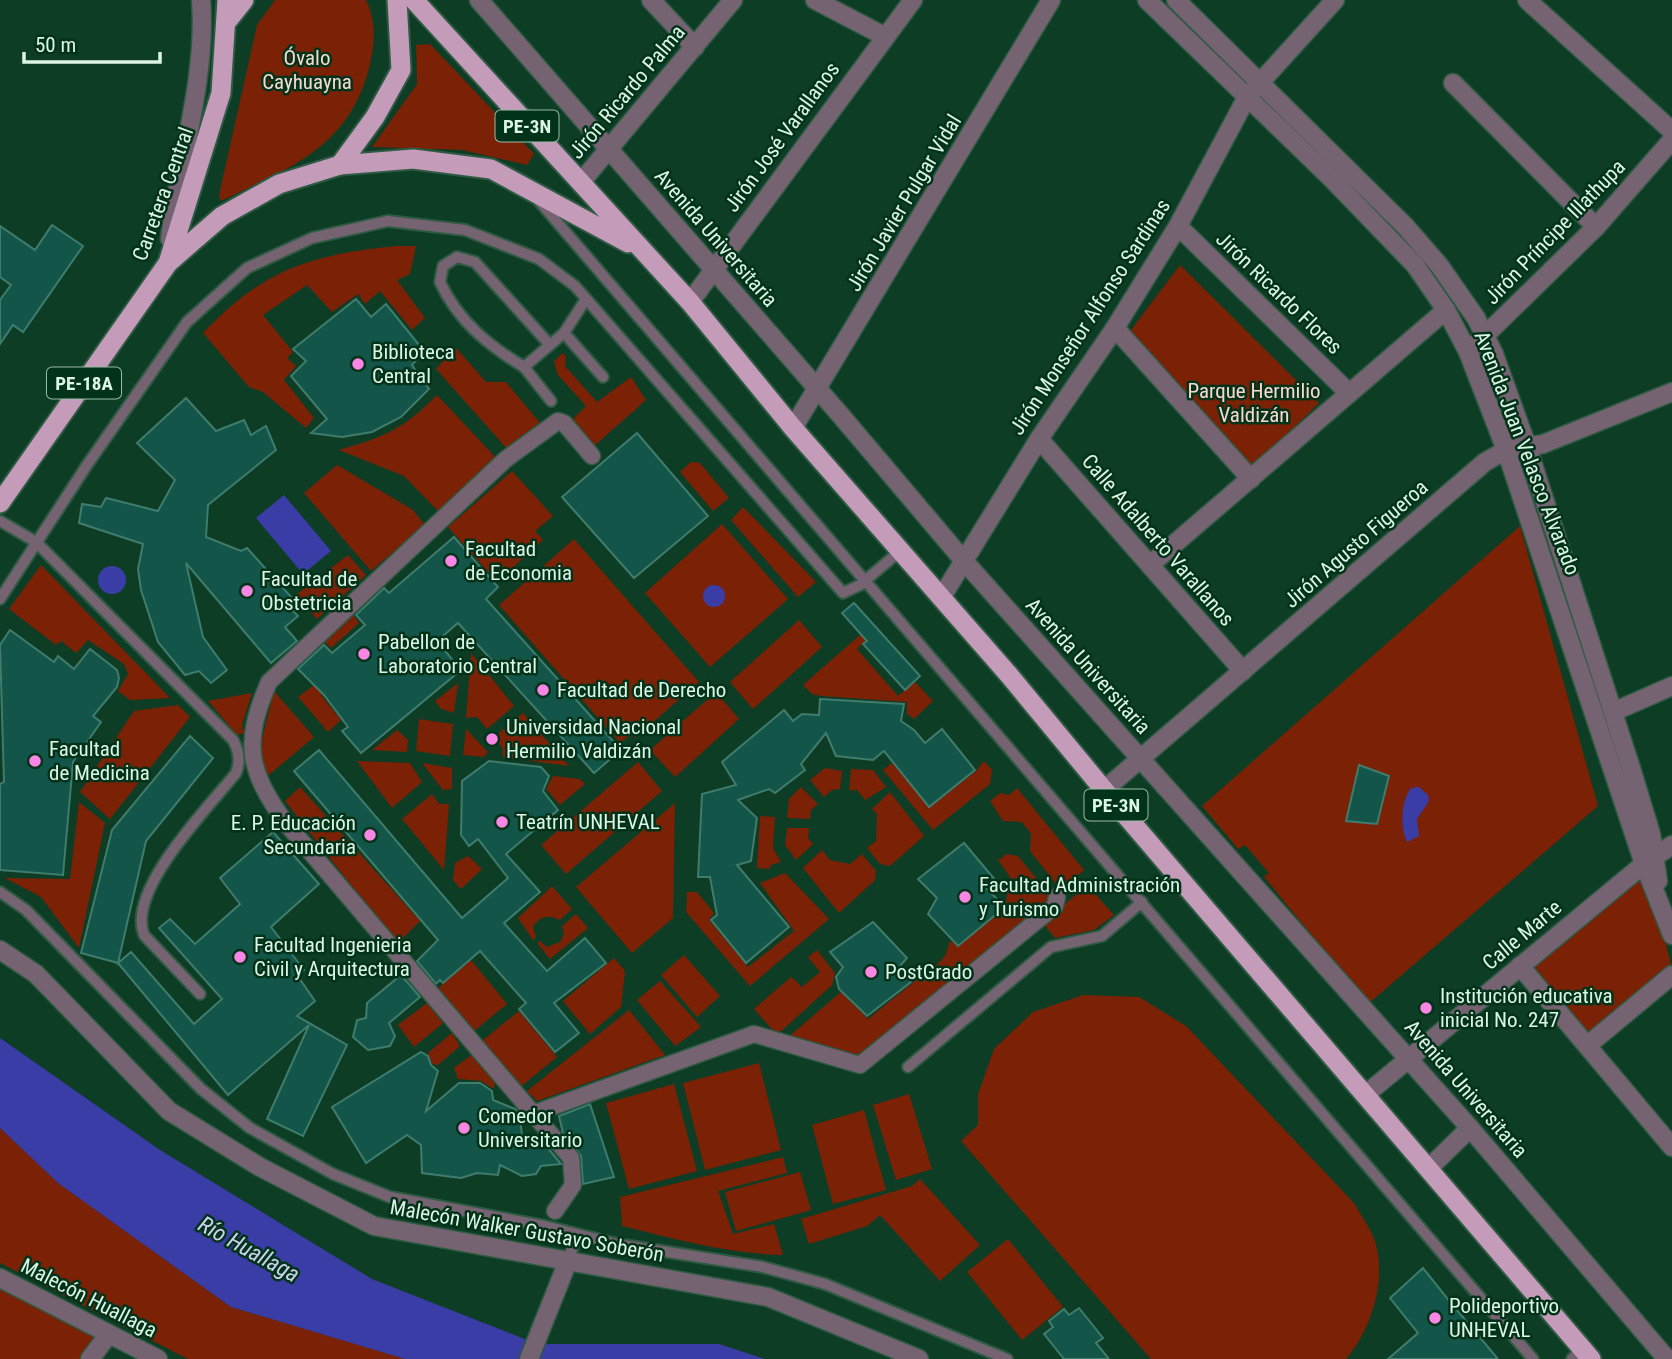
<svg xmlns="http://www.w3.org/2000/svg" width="1672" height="1359" font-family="'Roboto Condensed',sans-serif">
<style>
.green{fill:#7b2105}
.water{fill:#3a3da5}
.building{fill:#135548;stroke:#3f7c6d;stroke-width:2}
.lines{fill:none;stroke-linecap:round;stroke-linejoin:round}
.service-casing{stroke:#2e5a43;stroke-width:14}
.pedestrian-casing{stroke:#2e5a43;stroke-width:19}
.minor-casing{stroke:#2e5a43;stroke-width:21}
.tertiary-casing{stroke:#2e5a43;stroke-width:21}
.trunk-casing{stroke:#2e5a43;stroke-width:23}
.service{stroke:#766371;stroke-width:10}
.pedestrian{stroke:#766371;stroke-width:16}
.minor{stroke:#766371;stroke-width:18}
.tertiary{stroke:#766371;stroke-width:18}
.trunk{stroke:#c49cba;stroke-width:19}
.poi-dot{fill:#fc86e3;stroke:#00331a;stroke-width:2.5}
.labels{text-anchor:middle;stroke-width:5;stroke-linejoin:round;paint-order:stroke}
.shield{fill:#00331a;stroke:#9bbba7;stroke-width:2}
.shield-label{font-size:19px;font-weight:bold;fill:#ddf5e4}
.park-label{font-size:21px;fill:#f9d8cf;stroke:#00331a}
.street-label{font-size:21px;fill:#ddf5e4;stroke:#00331a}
.poi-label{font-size:21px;fill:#ddf5e4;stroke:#00331a;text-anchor:start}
.water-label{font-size:23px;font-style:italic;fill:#cbd2ed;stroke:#00331a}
</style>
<rect width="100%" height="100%" fill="#0d3d24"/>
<!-- green -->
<g class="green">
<path d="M275,0H366C376,20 375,42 370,64C351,146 291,168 221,201L219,195L257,25Z"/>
<path d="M430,44L534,154L527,165L462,150L372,147L417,84L416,45Z"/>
<path d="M396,246H416L410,274L397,280L425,318L412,330L380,291L365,304L358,294L332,312L307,285L263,315L293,352L287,358L296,366L284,380L314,418L306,428L263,392L249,387L203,333C262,270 312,254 396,246Z"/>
<path d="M1180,265L1319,403L1253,468L1128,334Z"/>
<path d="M456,348L486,382H506L540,423L508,450L436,369Z"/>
<path d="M562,353L566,357L565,366L597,402L631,377L646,400L593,447L572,420L586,406L558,375L554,362Z"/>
<path d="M437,395L498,460L441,514L404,476L339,450C384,437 404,429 437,395Z"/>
<path d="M691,462L700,463L729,498L713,511L680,472Z"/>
<path d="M337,465L413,510L425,525L371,571L304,493Z"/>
<path d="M512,471L553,516L535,531L543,540L497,582L448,527Z"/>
<path d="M743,507L816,582L798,597L731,520Z"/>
<path d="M722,524L788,599L710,667L645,593Z"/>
<path d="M1520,526L1598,806L1368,1004L1264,877L1269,873L1245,845L1238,849L1202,806Z"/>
<path d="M574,539L699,682L635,738L632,734L620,743L499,605Z"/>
<path d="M348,555L366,575L317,619L296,595Z"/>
<path d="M41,565L170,698L130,700L118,691L128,674L124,664L88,640L76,653L61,641L56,645L9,609Z"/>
<path d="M353,615L359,623L331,648L323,640Z"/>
<path d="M799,620L822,647L753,709L730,682Z"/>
<path d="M861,634L866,640L857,649L898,696L915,682L933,701L914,719L907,714V702L821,696L812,694L803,685Z"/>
<path d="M471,653L514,706L487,729L477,717L466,718Z"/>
<path d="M318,682L329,688L321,695L341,720L328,732L298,697Z"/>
<path d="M458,683L454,713L441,709L435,701Z"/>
<path d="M274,691L314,737L264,779L258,755Z"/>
<path d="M716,692L739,719L675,777L650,750Z"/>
<path d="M252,693L242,725L244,733L237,735L208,701Z"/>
<path d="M178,705L190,717L110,819L80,792L134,711Z"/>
<path d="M523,713L569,766L503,757L502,747L493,738Z"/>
<path d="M419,719L453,724L450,756L416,751Z"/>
<path d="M466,729L488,752L484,757L463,755Z"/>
<path d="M397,730L408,740L407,752L372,750Z"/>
<path d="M357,761L410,763L422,782L392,808Z"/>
<path d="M984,761L992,770L990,784L933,830L883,770L892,763L930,807L976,771Z"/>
<path d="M638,762L662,791L566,874L541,845Z"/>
<path d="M422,763L452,768V789L443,790Z"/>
<path d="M825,768L842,771L840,789L832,790L824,797L810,780Z"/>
<path d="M851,769L873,770L886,787L865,800L857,790H849Z"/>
<path d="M553,776L580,779L585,784L560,805L546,789Z"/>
<path d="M300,787L420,921L397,944L285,801Z"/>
<path d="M801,787L818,804L811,810L810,819L787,818L789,799Z"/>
<path d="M1017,788L1084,870L1061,890L1030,851L1031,834L1022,822L1003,821L990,801L1000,793L1009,795Z"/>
<path d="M890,792L924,836L890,866L880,864L867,848L876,841L877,814L872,809Z"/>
<path d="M432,794L439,804H449L444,870L402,819Z"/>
<path d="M79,802L105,823L79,948L41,897L5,878L70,879Z"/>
<path d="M675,803L673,918L632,953L576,887Z"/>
<path d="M760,816L775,817L773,848L781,862L771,865L769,869L757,868Z"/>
<path d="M787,828H809L808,838L813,844L796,860L785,845Z"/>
<path d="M822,850L830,860L850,864L862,854L876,871L875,880L839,913L803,868Z"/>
<path d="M1007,854L1018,856L1049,894L1048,903L859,1060L786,1039L841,992L868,1019L915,981L913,971L932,970L945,956L950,941L958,946L1005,907L1010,877L998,860Z"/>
<path d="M468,856L482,869L461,889L453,880L455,863Z"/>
<path d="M1648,870L1672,969L1591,1039L1529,971Z"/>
<path d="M785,873L829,919L750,986L686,912L687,892H697L714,913L709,920L748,967L794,931L760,883Z"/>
<path d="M1087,885L1114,915L1094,930L1055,938L1043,923Z"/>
<path d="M552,886L572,909L560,920C548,914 540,916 533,927L536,937L533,940L518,918Z"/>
<path d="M576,914L588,928L550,959L537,943L540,941L547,947L560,942L564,934L562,926Z"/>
<path d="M817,950L835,973L832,985L777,1035L754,1009L791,977L802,987L820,972L808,957Z"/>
<path d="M684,955L720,996L697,1017L661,975Z"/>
<path d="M614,958L625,971L621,1007L590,1034L563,1001Z"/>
<path d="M471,960L507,1004L473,1032L437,989Z"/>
<path d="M660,981L701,1027L675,1046L637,1000Z"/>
<path d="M1083,995L1139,997L1186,1026L1354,1203C1360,1214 1368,1225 1373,1236C1389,1275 1372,1329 1346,1359H1151L961,1141L978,1125V1094L994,1049L1033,1012Z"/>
<path d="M427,1003L443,1023L414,1047L398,1025Z"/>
<path d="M629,1010L665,1055L537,1101L527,1091Z"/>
<path d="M519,1011L557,1057L519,1088L482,1041Z"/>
<path d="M452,1033L460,1046L438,1065L432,1064L428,1053Z"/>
<path d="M473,1054L495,1080L494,1089L481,1081L458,1079L454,1068Z"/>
<path d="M759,1063L781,1150L705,1170L683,1083Z"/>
<path d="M674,1084L697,1171L629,1189L606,1103Z"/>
<path d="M909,1094L932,1169L896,1180L873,1105Z"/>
<path d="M864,1110L886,1190L833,1204L812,1125Z"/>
<path d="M0,1128L58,1183L231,1307L405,1359H188L0,1263Z"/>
<path d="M783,1157L787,1173L718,1191L733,1234L774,1224L783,1255C729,1254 675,1239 622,1226L620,1197Z"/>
<path d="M800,1172L811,1210L736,1231L725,1192Z"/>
<path d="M920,1179L980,1245L940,1281L880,1215L867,1226L809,1244L801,1219L912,1186Z"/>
<path d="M1008,1239L1063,1307L1022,1340L967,1272Z"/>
<path d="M0,1285L100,1336L82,1359H0Z"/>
</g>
<!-- water -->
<g class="water">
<path d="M284,495L331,551L303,574L256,518Z"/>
<circle cx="112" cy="580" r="14"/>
<circle cx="714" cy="596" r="11"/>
<path d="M1419,787L1428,795L1429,801L1417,819L1419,836L1407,842C1400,827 1401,801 1411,788Z"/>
<path d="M0,1038L160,1150L372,1279L537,1344H719L765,1359H405L231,1307L58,1183L0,1128Z"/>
</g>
<!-- building -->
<g class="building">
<path d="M52,225L83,246L23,332L13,325L0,344V300L11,285L0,277V226L35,250Z"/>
<path d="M356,299L371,317L386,304L424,351L412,365L429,389L401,417L372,432L342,437L311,433L327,419L291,376L306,361L293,349Z"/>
<path d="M186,398L216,431L244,420L251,435L266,426L276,450L208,505L206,537L241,551L247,548L293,599L286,604L298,616L285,627L297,641L271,663L186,563L203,637L227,670L211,683L199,671L185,675L158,642L141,590L138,569L143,544L79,523L82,504L101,507L106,498L158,511L175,480L137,443Z"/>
<path d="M637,433L708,516L634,578L562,497Z"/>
<path d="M454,537L498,587L486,599L621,750L594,773L458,623L437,641L461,670L361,753L342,731L348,727L324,695L298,669L324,645L332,653L365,625L356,615L384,588L389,593Z"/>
<path d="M854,603L920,676L905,690L863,644L867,641L842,613Z"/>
<path d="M10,630L54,662L58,656L74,669L90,649L117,670L119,678L117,687L93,716L101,722L73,762L63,875L0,870V784L4,782L0,645Z"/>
<path d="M820,699L904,704L901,721L914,730L925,743L942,729L975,770L929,807L884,751L873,760L836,756L826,733L801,764L805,770L775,793L769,789L738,800L757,818L751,861L737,865L789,927L746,963L711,920L717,915L710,877H698L702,794L736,785L722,762L784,710L793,721L802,714L819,715Z"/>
<path d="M190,736L213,758L146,841L118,963L131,952L194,1024L222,999L159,928L170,919L195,944L240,904L220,878L273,832L319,884L271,927L304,970L297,975L315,1001L297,1016L347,1045L303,1136L267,1119L309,1025L228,1095L118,963L81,953L112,830Z"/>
<path d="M319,750L462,918L508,878L478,839L469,846L461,835L462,781L489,761L541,767L549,776L543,791L558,810L506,854L540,892L504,923L547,971L585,938L606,963L554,1003L579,1033L555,1052L519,1009L526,1003L480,951L443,983L440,980L436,984L417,961L438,940L294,771Z"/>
<path d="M1359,765L1389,776L1377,824L1346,821Z"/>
<path d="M964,843L996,881L987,889L1005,907L958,946L928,914L937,898L918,879Z"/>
<path d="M873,922L907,958L899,967L911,982L867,1016L839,989L836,977L843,967L830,952Z"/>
<path d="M401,975L420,997L389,1023L395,1036L390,1046L368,1050L353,1037L357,1020L366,1018L367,1003Z"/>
<path d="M421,1052L428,1056L431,1065L438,1071L426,1111L459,1083H480L492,1091L493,1100L515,1109L520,1115L523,1148L542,1141L561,1164L541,1166L536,1174L522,1176L500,1165L498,1175L477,1173L461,1178L422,1173L421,1145L407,1135L366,1163L332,1107Z"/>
<path d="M590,1104L614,1177L583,1184L581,1156L563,1133L559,1116Z"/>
<path d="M1423,1268L1451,1303L1498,1359H1388L1418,1333L1390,1298Z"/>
<path d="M1079,1308L1103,1338L1096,1343L1109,1359H1064L1044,1334L1053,1327L1049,1321L1064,1309L1069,1315Z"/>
</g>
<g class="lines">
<defs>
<g id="service">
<path d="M539,201L1533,1359"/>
<path d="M564,333L603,377"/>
<path d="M550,345L475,262L457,257L443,266L440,282C458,321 489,346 524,367L564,333L586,299"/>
<path d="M524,367L551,401"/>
<path d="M0,521L36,542L233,740C239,751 241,761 236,773C209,807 126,890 144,935L200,994"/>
<path d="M0,599L87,465L187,322L247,268L312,238L388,221L465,230L539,259L575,286L843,593L860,585L900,551"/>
<path d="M0,892L26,910L201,1089L250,1128L333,1174L390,1197L545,1226L617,1244L763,1267L825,1284L1007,1359"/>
<path d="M908,1067L1051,947L1102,936L1142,902"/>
<path d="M568,1261L575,1241"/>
<path d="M1572,1359L1582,1348"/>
</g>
<g id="pedestrian">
<path d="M535,1113L754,1034L860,1065L1055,906L1057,897"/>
<path d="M555,1211L573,1185L571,1158L285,822C247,769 243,742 269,682L506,459L558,421L564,423L592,456"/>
</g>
<g id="minor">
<path d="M479,0L843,418L964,561L1470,1128L1667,1359"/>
<path d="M651,0L695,47"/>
<path d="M815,0L884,36"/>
<path d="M1527,0L1672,131"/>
<path d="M1453,83L1596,227"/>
<path d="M582,181L733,0"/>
<path d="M1178,226L1348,392"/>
<path d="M170,239C179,159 207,80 201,0"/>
<path d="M690,302L913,0"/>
<path d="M1115,328L1251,479"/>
<path d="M1468,352L1596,227L1672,140"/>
<path d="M793,428L1051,0"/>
<path d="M1039,439L1243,671"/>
<path d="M1151,564L1446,310"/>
<path d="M941,598L1039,439L1115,328L1178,226L1247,97L1335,0"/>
<path d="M1613,712L1672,686"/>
<path d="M1104,790L1485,462L1506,450L1543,444L1672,392"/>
<path d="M0,950L36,974L169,1111L260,1167L374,1226L768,1297L919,1359"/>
<path d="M1520,966L1672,1147"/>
<path d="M1588,1045L1672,975"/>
<path d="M1365,1095L1644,864L1672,845"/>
<path d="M1429,1168L1470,1128"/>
<path d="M0,1278L158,1359"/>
<path d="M90,1359L109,1334"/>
<path d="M529,1359L568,1261"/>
</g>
<g id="tertiary">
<path d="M1147,0L1332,179L1415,265L1446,310L1468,352L1506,450L1644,864L1672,935"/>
<path d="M1176,0L1405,226L1439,265L1476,318L1494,354L1527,446L1631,768L1651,834L1658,881"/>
</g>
<g id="trunk">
<path d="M414,0L690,302L793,428L1009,675L1104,790L1591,1359"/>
<path d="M228,20L244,0"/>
<path d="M340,165L375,117L401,70L397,0"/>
<path d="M168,263L222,216L279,184L340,165L413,159L491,169L628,243"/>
<path d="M0,503L168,263L221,93L227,0"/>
</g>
</defs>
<!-- service casing -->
<use href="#service" class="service-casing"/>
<!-- pedestrian casing -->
<use href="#pedestrian" class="pedestrian-casing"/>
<!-- minor casing -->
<use href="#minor" class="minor-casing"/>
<!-- tertiary casing -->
<use href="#tertiary" class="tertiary-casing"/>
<!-- trunk casing -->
<use href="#trunk" class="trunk-casing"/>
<!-- service -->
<use href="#service" class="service"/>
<!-- pedestrian -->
<use href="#pedestrian" class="pedestrian"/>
<!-- minor -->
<use href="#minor" class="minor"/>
<!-- tertiary -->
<use href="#tertiary" class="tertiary"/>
<!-- trunk -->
<use href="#trunk" class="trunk"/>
</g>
<!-- markers -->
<g class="poi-dot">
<circle cx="358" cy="364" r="7"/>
<circle cx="451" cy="561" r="7"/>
<circle cx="247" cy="591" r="7"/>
<circle cx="364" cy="654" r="7"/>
<circle cx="543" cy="690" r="7"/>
<circle cx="492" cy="739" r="7"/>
<circle cx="35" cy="761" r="7"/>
<circle cx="502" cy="822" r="7"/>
<circle cx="370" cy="835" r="7"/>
<circle cx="965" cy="897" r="7"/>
<circle cx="240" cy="957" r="7"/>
<circle cx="871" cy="972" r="7"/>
<circle cx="1426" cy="1008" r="7"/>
<circle cx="464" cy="1128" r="7"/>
<circle cx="1435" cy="1318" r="7"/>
</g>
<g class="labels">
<!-- shield labels -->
<g class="shield">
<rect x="495.5" y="110.5" width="63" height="31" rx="5"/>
<rect x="47" y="367.5" width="74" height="31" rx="5"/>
<rect x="1084.5" y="789.5" width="63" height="31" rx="5"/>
</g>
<g class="shield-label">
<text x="527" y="133">PE-3N</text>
<text x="84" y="390">PE-18A</text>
<text x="1116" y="812">PE-3N</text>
</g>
<!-- park labels -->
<g class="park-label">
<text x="307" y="65">Óvalo<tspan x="307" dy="24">Cayhuayna</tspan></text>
<text x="1254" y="398">Parque Hermilio<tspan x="1254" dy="24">Valdizán</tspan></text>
</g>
<!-- street labels -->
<g class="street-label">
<text transform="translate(627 92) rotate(-50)" y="7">Jirón Ricardo Palma</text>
<text transform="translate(782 137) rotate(-54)" y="7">Jirón José Varallanos</text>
<text transform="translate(163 194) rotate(-70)" y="7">Carretera Central</text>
<text transform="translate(904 203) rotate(-59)" y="7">Jirón Javier Pulgar Vidal</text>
<text transform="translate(1555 232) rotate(-46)" y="7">Jirón Príncipe Illathupa</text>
<text transform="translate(716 238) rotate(49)" y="7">Avenida Universitaria</text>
<text transform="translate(1279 293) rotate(44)" y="7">Jirón Ricardo Flores</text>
<text transform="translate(1090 317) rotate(-57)" y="7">Jirón Monseñor Alfonso Sardinas</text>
<text transform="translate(1527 453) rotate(69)" y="7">Avenida Juan Velasco Alvarado</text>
<text transform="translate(1158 540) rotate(49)" y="7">Calle Adalberto Varallanos</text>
<text transform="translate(1356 544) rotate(-41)" y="7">Jirón Agusto Figueroa</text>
<text transform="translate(1088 666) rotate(48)" y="7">Avenida Universitaria</text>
<text transform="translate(1522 935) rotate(-40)" y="7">Calle Marte</text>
<text transform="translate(1466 1089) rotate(49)" y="7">Avenida Universitaria</text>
<text transform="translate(527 1231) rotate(10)" y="7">Malecón Walker Gustavo Soberón</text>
<text transform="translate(89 1298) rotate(27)" y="7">Malecón Huallaga</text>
</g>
<!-- poi labels -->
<g class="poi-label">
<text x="372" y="359">Biblioteca<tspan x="372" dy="24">Central</tspan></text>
<text x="465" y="556">Facultad<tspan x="465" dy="24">de Economia</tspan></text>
<text x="261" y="586">Facultad de<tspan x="261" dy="24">Obstetricia</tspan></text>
<text x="378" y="649">Pabellon de<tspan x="378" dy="24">Laboratorio Central</tspan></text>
<text x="557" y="697">Facultad de Derecho</text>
<text x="506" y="734">Universidad Nacional<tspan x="506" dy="24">Hermilio Valdizán</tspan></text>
<text x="49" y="756">Facultad<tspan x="49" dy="24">de Medicina</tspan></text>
<text x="516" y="829">Teatrín UNHEVAL</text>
<text x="356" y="830" text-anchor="end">E. P. Educación<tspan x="356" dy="24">Secundaria</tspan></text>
<text x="979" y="892">Facultad Administración<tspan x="979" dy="24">y Turismo</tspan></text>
<text x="254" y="952">Facultad Ingenieria<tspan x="254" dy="24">Civil y Arquitectura</tspan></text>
<text x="885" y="979">PostGrado</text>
<text x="1440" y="1003">Institución educativa<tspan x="1440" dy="24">inicial No. 247</tspan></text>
<text x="478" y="1123">Comedor<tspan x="478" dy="24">Universitario</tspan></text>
<text x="1449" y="1313">Polideportivo<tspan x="1449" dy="24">UNHEVAL</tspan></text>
</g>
<!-- water labels -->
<g class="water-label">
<text transform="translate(249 1249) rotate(29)" y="8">Río Huallaga</text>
</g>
</g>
<!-- scale -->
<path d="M24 52v10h136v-10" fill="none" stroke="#ddf5e4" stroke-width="3.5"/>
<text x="35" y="52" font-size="21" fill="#ddf5e4" stroke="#00331a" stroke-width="5" paint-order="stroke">50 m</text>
</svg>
